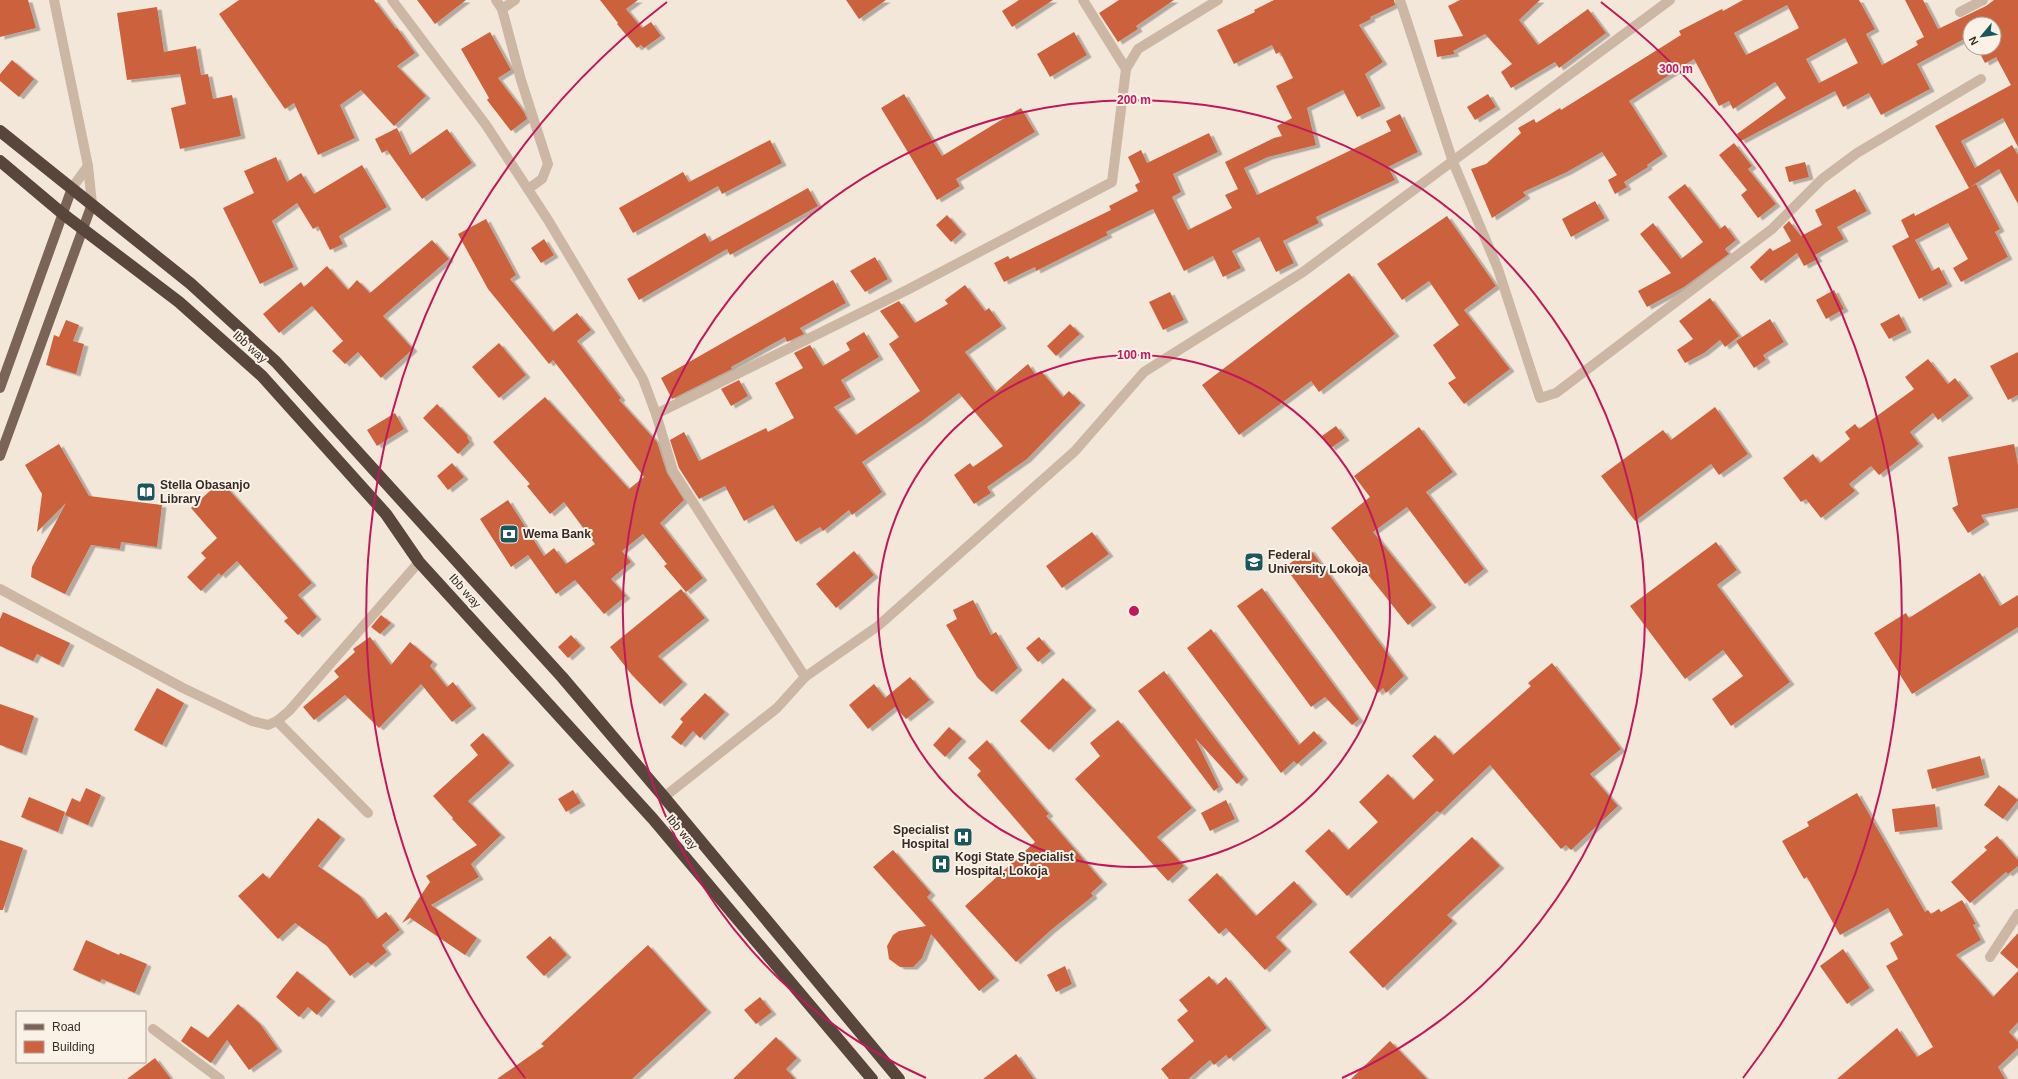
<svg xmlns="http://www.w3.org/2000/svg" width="2018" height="1079" font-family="Helvetica,sans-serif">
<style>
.building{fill:#cc623e;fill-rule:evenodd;filter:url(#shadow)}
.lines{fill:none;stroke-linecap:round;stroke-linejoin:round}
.minor{stroke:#ccb7a5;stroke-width:10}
.major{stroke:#7a6357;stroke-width:10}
.highway{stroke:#58463d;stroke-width:12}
.ring{fill:none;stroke:#c2185b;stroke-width:2}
.labels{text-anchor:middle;stroke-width:4;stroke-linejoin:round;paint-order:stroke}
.street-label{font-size:12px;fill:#372c27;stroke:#faf1e7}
.poi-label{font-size:12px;font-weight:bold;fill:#372c27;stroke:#faf1e7;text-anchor:start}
.centre{fill:#c2185b;stroke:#faf1e7;stroke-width:2}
.ring-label{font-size:12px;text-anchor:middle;font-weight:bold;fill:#c2185b;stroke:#faf1e7;stroke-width:4;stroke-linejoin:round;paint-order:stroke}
</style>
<defs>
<filter id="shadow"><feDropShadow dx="4.5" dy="2.5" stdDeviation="0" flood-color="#0004"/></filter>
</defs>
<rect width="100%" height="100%" fill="#f3e7da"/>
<!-- building -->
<g class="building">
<path d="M0,0H28L36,28L0,37Z"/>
<path d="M239,0H374L396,29L397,28L415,53L397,66L426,96L394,126L361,90L340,105L355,138L318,155L294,103L285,109L219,14Z"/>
<path d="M417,0H466L435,24Z"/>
<path d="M600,0H638L626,9L642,28L651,22L661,36L644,48L641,45L637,48L617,24L618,23Z"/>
<path d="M846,0H886L859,19Z"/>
<path d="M1019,0H1053L1012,27L1002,11Z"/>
<path d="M1119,0H1174L1136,26L1138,29L1118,42L1099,13Z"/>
<path d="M1274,0H1394L1395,5L1370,17L1371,19L1359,25L1383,62L1365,74L1381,106L1357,117L1343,90L1307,108L1316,145L1268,157L1244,168L1257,195L1391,131L1386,121L1400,114L1418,152L1388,167L1395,180L1316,217L1319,223L1283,241L1294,263L1276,272L1259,237L1232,251L1241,268L1223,277L1213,256L1184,271L1153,209L1106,232L1108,235L1036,271L1035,267L1004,282L994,263L1008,256L1010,259L1111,210L1109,206L1138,191L1135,185L1140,182L1128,157L1141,150L1147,163L1209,133L1218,152L1173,174L1181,192L1172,197L1188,230L1232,208L1225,195L1238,189L1225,162L1274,138L1282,136L1277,126L1292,118L1276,86L1293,78L1280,52L1276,54L1272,45L1234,64L1217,30L1255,12L1254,10Z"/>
<path d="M1460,0H1540L1519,20L1538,45L1588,9L1606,33L1559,68L1555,62L1511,88L1501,72L1512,64L1485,34L1453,51L1455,54L1437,57L1434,40L1463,36L1448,6Z"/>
<path d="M1743,0H1859L1875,29L1866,34L1882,65L1918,45L1916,41L1924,37L1905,0H1923L1938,29L1986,6L1994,0H2018V147L2003,118L1961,141L1975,168L2012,145L2018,155V204L1999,169L1970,187L1976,184L2000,229L1995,232L2008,257L1961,282L1953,268L1968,259L1948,223L1915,240L1932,271L1939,267L1948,284L1919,299L1892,246L1909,237L1901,220L1914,213L1915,216L1969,188L1935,126L2011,85L1996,57L1985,63L1977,48H1994V24H1970V36L1917,64L1930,89L1881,115L1869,93L1843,107L1835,91L1741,141L1737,134L1786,98L1775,82L1733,109L1729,101L1719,106L1694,59L1629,101L1663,154L1647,165L1648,167L1624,182L1627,187L1615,194L1608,180L1617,175L1602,152L1567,172L1523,192L1526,196L1492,218L1471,169L1486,164L1521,133L1518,128L1534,119L1536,123L1560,108L1561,110L1681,35L1679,31L1722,9L1723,11ZM1787,5L1799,28L1746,55L1734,33ZM1845,38L1858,63L1819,83L1806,59Z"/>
<path d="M157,7L164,52L196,46L201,75L208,74L213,99L232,95L241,136L180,149L171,108L186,104L180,74L127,80L117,13Z"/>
<path d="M490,32L511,70L498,78L524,112L527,119L511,131L487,100L489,98L461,49Z"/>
<path d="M1074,32L1087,55L1050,77L1037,54Z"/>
<path d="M12,60L34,79L19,97L0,81V74Z"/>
<path d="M904,94L942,156L1021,108L1035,132L956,179L960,186L937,200L881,108Z"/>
<path d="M1488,94L1496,107L1475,120L1467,107Z"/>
<path d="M397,128L410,155L447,129L472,163L422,199L387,150L382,153L375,139Z"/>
<path d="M770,140L782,163L722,194L718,186L633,233L619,208L683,172L689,182Z"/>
<path d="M1734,143L1752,166L1748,169L1776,204L1758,218L1741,195L1747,190L1719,155Z"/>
<path d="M276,157L287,182L301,173L314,194L362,165L387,207L339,236L343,244L330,250L318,226L313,229L297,203L272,221L294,267L260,284L223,208L254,193L244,171Z"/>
<path d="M1805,162L1809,177L1789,182L1785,167Z"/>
<path d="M1685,184L1720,229L1725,225L1736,240L1725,249L1729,254L1684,287L1647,307L1638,291L1671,273L1640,234L1653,223L1681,259L1703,242L1668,197Z"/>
<path d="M808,188L818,206L730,255L727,249L639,300L627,279L705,233L710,242Z"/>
<path d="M1855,189L1867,211L1837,227L1844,239L1815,255L1818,259L1804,266L1797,253L1761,281L1750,267L1770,248L1773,251L1791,241L1783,227L1789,221L1801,236L1822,225L1815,210Z"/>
<path d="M1595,201L1605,218L1571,237L1562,219Z"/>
<path d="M947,215L962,232L951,242L936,225Z"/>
<path d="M1447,216L1496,286L1464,310L1510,369L1464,404L1448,383L1456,378L1433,345L1459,325L1429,281L1402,300L1377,264Z"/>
<path d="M486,219L516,275L510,279L553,332L577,313L591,330L577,341L621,398L619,400L657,442L667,473L684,500L660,523L703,578L686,592L664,566L667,564L643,534L622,551L631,562L611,579L626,596L604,614L575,580L556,594L528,555L511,567L480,519L508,500L544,556L554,548L566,564L595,544L564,502L550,514L527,486L530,484L493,442L545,397L629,489L644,477L553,360L549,364L488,289L458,234Z"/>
<path d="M544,239L554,255L541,263L531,248Z"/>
<path d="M432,240L449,259L383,316L413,349L381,378L358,352L345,364L332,351L343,341L312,306L279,333L263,314L301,282L304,287L327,266L348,290L357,280L370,293Z"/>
<path d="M875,257L888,279L865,292L850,271Z"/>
<path d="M1349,273L1395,334L1319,392L1311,381L1239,435L1202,385Z"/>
<path d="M833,280L846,303L800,328L804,334L787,342L785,337L731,367L732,369L672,399L661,378Z"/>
<path d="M965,285L985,311L989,308L1002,326L965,352L995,392L1028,364L1035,374L1041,371L1063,397L1069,391L1081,403L1027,459L987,487L991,493L974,504L954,475L970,463L973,467L1003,446L959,393L922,421L862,462L882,492L852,515L849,510L823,531L820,527L796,542L773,505L744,521L725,486L699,499L679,468L670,440L684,432L699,461L766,428L768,432L794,418L775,383L803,368L794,353L810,345L823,366L850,350L846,343L864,332L879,357L841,380L851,397L834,407L856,435L920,391L889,344L899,337L880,311L899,301L915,323L948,304L945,300Z"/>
<path d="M1834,290L1844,309L1826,319L1816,300Z"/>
<path d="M1170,292L1184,320L1163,330L1149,302Z"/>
<path d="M1710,298L1739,336L1725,347L1720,340L1704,353L1685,363L1677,350L1693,339L1679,321Z"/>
<path d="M1899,314L1907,330L1889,339L1880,324Z"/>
<path d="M1770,319L1784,342L1763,355L1766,360L1754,368L1736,341Z"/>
<path d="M66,320L79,325L73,341L84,344L76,374L46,365L54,335L59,337Z"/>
<path d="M1070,324L1080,334L1056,356L1047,346Z"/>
<path d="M499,343L526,375L499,398L472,367Z"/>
<path d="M2018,352V395L2008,400L1990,366Z"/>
<path d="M1928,359L1948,384L1955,378L1969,396L1938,420L1933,413L1910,432L1919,444L1879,475L1871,466L1849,484L1855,491L1821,518L1806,499L1801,502L1783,478L1813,454L1820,463L1850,439L1845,432L1855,424L1859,429L1914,389L1905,377Z"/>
<path d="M739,380L748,396L731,406L721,389Z"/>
<path d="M437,404L468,436L467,437L470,442L458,454L423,418Z"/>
<path d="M1715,407L1748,454L1719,475L1711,464L1635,521L1601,476L1663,430L1671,440Z"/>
<path d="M395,413L404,429L377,446L367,430Z"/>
<path d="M1336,426L1345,438L1331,448L1322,436Z"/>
<path d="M1419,427L1453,472L1426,492L1484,569L1465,584L1407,507L1373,532L1432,605L1408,625L1331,528L1370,497L1354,476Z"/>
<path d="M59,444L89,496L162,505L157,547L121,542L120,549L91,545L65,594L31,577L32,567L66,503L37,532L42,494L25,465Z"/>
<path d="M2014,444L2018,465V508L1981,515L1985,522L1968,533L1952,508L1958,505L1948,457Z"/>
<path d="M452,463L464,477L448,490L437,476Z"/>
<path d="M221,481L312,583L298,595L317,617L298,635L284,621L288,618L237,561L221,576L219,573L201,591L187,577L206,558L201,553L217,538L191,508Z"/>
<path d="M1092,532L1109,554L1062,588L1046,566Z"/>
<path d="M1716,542L1737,570L1717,585L1790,682L1731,726L1712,699L1743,676L1723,650L1685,679L1630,606Z"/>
<path d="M1310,549L1404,676L1386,693L1383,688L1378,693L1285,567Z"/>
<path d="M854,551L874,575L836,608L816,584Z"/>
<path d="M1980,573L2000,606L2018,595V627L1912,694L1874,633L1906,613L1909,618Z"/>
<path d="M1262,588L1359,719L1352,725L1325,697L1311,707L1237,606Z"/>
<path d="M681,589L705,618L658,656L683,682L660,704L632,675L610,647Z"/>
<path d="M973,600L991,635L996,632L1018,668L992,692L977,677L946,625L957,619L953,610Z"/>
<path d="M3,612L70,643L59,665L37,654L33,661L0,646V619Z"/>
<path d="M381,615L391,623L380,634L371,627Z"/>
<path d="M1211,629L1299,745L1314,731L1323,741L1297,764L1294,761L1281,773L1187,648Z"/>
<path d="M571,635L581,646L568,658L558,647Z"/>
<path d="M370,637L391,665L410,642L433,662L430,666L447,687L453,682L472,706L452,722L421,684L379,728L345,695L314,720L303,707L339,677L334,671L355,652L353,649Z"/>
<path d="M1039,637L1051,651L1038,662L1026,648Z"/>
<path d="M1552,663L1621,749L1590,774L1618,806L1571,850L1566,845L1561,849L1490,765L1440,813L1437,811L1347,896L1305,851L1329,829L1348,850L1378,822L1359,802L1388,774L1413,800L1434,780L1412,756L1435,735L1453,755L1531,686L1528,683Z"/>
<path d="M1164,671L1244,777L1237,784L1195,738L1219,787L1214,791L1138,691Z"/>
<path d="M910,677L930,700L906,719L895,707L868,729L849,705L874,684L885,698Z"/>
<path d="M1063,678L1092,708L1049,750L1020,721Z"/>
<path d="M157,688L184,703L162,745L134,730Z"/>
<path d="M705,693L725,712L700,738L693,731L681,745L671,737L683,722L680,719Z"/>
<path d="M0,704L34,716L22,753L0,745Z"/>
<path d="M1118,720L1192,808L1157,837L1184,866L1168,881L1075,779L1100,756L1090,743Z"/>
<path d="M949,727L962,739L945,757L933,745Z"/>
<path d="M483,733L510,763L468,801L501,835L471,864L479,877L431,905L477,938L465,955L410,918L402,923L430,882L426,876L477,845L452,819L453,818L433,796L478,755L470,745Z"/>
<path d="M987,740L1049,814L1046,816L1103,882L1091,893L1093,896L1051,930L1016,962L965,906L1035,842L977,775L981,771L968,758Z"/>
<path d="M1980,756L1985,775L1932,789L1927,770Z"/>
<path d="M1999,785L2018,800L2003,819L1984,805Z"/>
<path d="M86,788L101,795L88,825L65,815L72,798L80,802Z"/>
<path d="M573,790L581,803L566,812L558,799Z"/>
<path d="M1857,793L1925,912L1928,910L1931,914L1939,909L1941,912L1962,900L1976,924L1973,925L1981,940L1956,955L1993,997L2018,971V1022L2009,1032L2018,1042V1048L1998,1067L2005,1079H1837L1897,1028L1917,1057L1933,1047L1886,966L1898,959L1890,943L1903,935L1888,908L1840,935L1807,877L1804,879L1782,841L1809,826L1807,822Z"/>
<path d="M29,797L65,812L58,832L21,817Z"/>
<path d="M1226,800L1235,819L1210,831L1201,813Z"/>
<path d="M1935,804L1938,827L1895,832L1892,809Z"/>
<path d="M318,818L341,837L318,866L360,896L377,919L386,912L400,930L382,945L387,952L371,965L368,962L350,976L327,946L295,923L278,939L238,896L263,873L269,879Z"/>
<path d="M1997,836L2018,860V866L2008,874L2006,872L1970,903L1951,882L1987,850L1984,847Z"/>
<path d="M1472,837L1500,866L1447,915L1453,921L1383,988L1349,952Z"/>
<path d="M0,840L23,848L3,910H0Z"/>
<path d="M893,850L931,893L927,897L995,978L979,991L931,934L922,958L913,967H900L889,959L887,946L893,935L899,931L926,926L873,867Z"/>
<path d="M1217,873L1256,916L1294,881L1313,902L1276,937L1287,949L1265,970L1226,928L1219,934L1188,900Z"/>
<path d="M2018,933V969L2000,953Z"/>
<path d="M550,936L567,955L544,976L526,957Z"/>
<path d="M86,940L119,955L120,953L147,964L135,993L102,979L100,982L73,970Z"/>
<path d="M648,945L707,1010L632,1079H497L544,1046L541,1044Z"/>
<path d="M1843,949L1870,988L1847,1004L1820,966Z"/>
<path d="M1065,966L1072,984L1056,992L1047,975Z"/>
<path d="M297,971L331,999L317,1015L308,1007L299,1017L276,997Z"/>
<path d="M1209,976L1217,985L1226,977L1267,1028L1229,1059L1226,1055L1214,1065L1210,1060L1188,1079H1169L1161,1069L1194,1041L1177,1020L1188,1011L1179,1000Z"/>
<path d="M760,997L772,1012L756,1024L744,1010Z"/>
<path d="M238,1004L260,1024L278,1049L249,1070L227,1040L211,1063L181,1041L191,1026L208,1038Z"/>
<path d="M776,1037L797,1058L786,1069L795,1079H733Z"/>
<path d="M1390,1041L1427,1079H1351Z"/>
<path d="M1016,1054L1034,1079H983Z"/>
<path d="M155,1058L171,1079H127Z"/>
</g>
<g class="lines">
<!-- minor -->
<g class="minor">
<path d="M54,0L88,166L92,204"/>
<path d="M392,0L486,125L548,220L643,379L656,414L909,289L1112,182L1126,69L1138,49L1218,0"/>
<path d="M496,0L502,9L521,80L548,164L542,179L528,189"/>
<path d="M1083,0L1126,69"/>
<path d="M1400,0L1453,162L1498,269L1540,398L1556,393L1772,229L1822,179L1857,153L1981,79"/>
<path d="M502,9L515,0"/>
<path d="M1960,12L1983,0"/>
<path d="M72,188L88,166"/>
<path d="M656,414L673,471L805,677"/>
<path d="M0,589L183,688L252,721L268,725L277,721L289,711L419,562"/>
<path d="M277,721L368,813"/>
<path d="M664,797L777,708L805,677L878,626L1075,451L1144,372L1303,272L1670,0"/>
<path d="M1990,957L2018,914"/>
<path d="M153,1029L220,1079"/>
</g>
<!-- major -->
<g class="major">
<path d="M0,388L72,188"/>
<path d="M0,456L92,204"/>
</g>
<!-- highway -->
<g class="highway">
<path d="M0,131L191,284L276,362L562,677L664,797L899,1079"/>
<path d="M0,161L63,214L179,302L262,376L386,514L419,562L653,819L872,1079"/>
</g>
</g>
<!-- distance rings -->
<g class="ring">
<circle cx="1134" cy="611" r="256"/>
<path d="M926 1078A511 511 0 1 1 1342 1078"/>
<path d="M525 1078A767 767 0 0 1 667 2M1601 2A767 767 0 0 1 1743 1078"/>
</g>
<!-- icons -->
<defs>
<symbol id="library-square" viewBox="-11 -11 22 22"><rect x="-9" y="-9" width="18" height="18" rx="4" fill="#1a565b" stroke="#faf1e7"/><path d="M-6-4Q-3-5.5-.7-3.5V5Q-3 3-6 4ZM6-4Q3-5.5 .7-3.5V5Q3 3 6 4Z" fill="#fff"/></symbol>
<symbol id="bank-square" viewBox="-11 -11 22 22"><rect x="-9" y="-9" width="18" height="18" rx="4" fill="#1a565b" stroke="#faf1e7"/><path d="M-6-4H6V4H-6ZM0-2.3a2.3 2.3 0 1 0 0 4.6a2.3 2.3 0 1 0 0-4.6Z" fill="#fff"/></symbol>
<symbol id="university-square" viewBox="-11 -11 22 22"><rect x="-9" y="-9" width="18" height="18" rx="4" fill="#1a565b" stroke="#faf1e7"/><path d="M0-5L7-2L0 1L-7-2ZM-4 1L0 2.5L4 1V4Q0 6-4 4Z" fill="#fff"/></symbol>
<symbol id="hospital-square" viewBox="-11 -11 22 22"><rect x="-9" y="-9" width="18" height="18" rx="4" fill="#1a565b" stroke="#faf1e7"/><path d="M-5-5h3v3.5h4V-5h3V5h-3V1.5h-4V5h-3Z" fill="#fff"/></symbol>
</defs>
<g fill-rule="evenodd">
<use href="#library-square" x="135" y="481" width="22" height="22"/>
<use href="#bank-square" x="498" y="523" width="22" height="22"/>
<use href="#university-square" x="1243" y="551" width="22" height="22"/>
<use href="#hospital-square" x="952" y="826" width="22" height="22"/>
<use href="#hospital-square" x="930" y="853" width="22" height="22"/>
</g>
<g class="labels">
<!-- street labels -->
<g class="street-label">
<text transform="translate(250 347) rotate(42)" y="4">Ibb way</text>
<text transform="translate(465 591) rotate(48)" y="4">Ibb way</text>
<text transform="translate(682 832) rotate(50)" y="4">Ibb way</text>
</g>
<!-- poi labels -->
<g class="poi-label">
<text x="160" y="489">Stella Obasanjo<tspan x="160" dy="14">Library</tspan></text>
<text x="523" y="538">Wema Bank</text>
<text x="1268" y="559">Federal<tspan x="1268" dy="14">University Lokoja</tspan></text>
<text x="949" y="834" text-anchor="end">Specialist<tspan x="949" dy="14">Hospital</tspan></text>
<text x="955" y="861">Kogi State Specialist<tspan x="955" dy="14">Hospital, Lokoja</tspan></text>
</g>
</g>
<circle cx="1134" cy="611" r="6" class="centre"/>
<g class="ring-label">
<text x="1676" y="73">300 m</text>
<text x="1134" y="104">200 m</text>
<text x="1134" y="359">100 m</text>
</g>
<!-- legend -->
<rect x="16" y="1011" width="130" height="52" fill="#faf1e7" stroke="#aca29a"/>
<rect x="24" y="1024" width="20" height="6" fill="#7a6357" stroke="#aca29a"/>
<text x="52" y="1031" font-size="12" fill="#372c27">Road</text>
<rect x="24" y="1041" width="20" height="12" fill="#cc623e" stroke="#aca29a"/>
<text x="52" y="1051" font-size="12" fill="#372c27">Building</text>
<!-- north arrow -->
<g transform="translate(1982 36) rotate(241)"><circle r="19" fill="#faf1e7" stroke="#aca29a"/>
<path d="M0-3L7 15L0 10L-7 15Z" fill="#1a565b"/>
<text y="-6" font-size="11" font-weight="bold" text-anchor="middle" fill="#372c27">N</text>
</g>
</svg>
